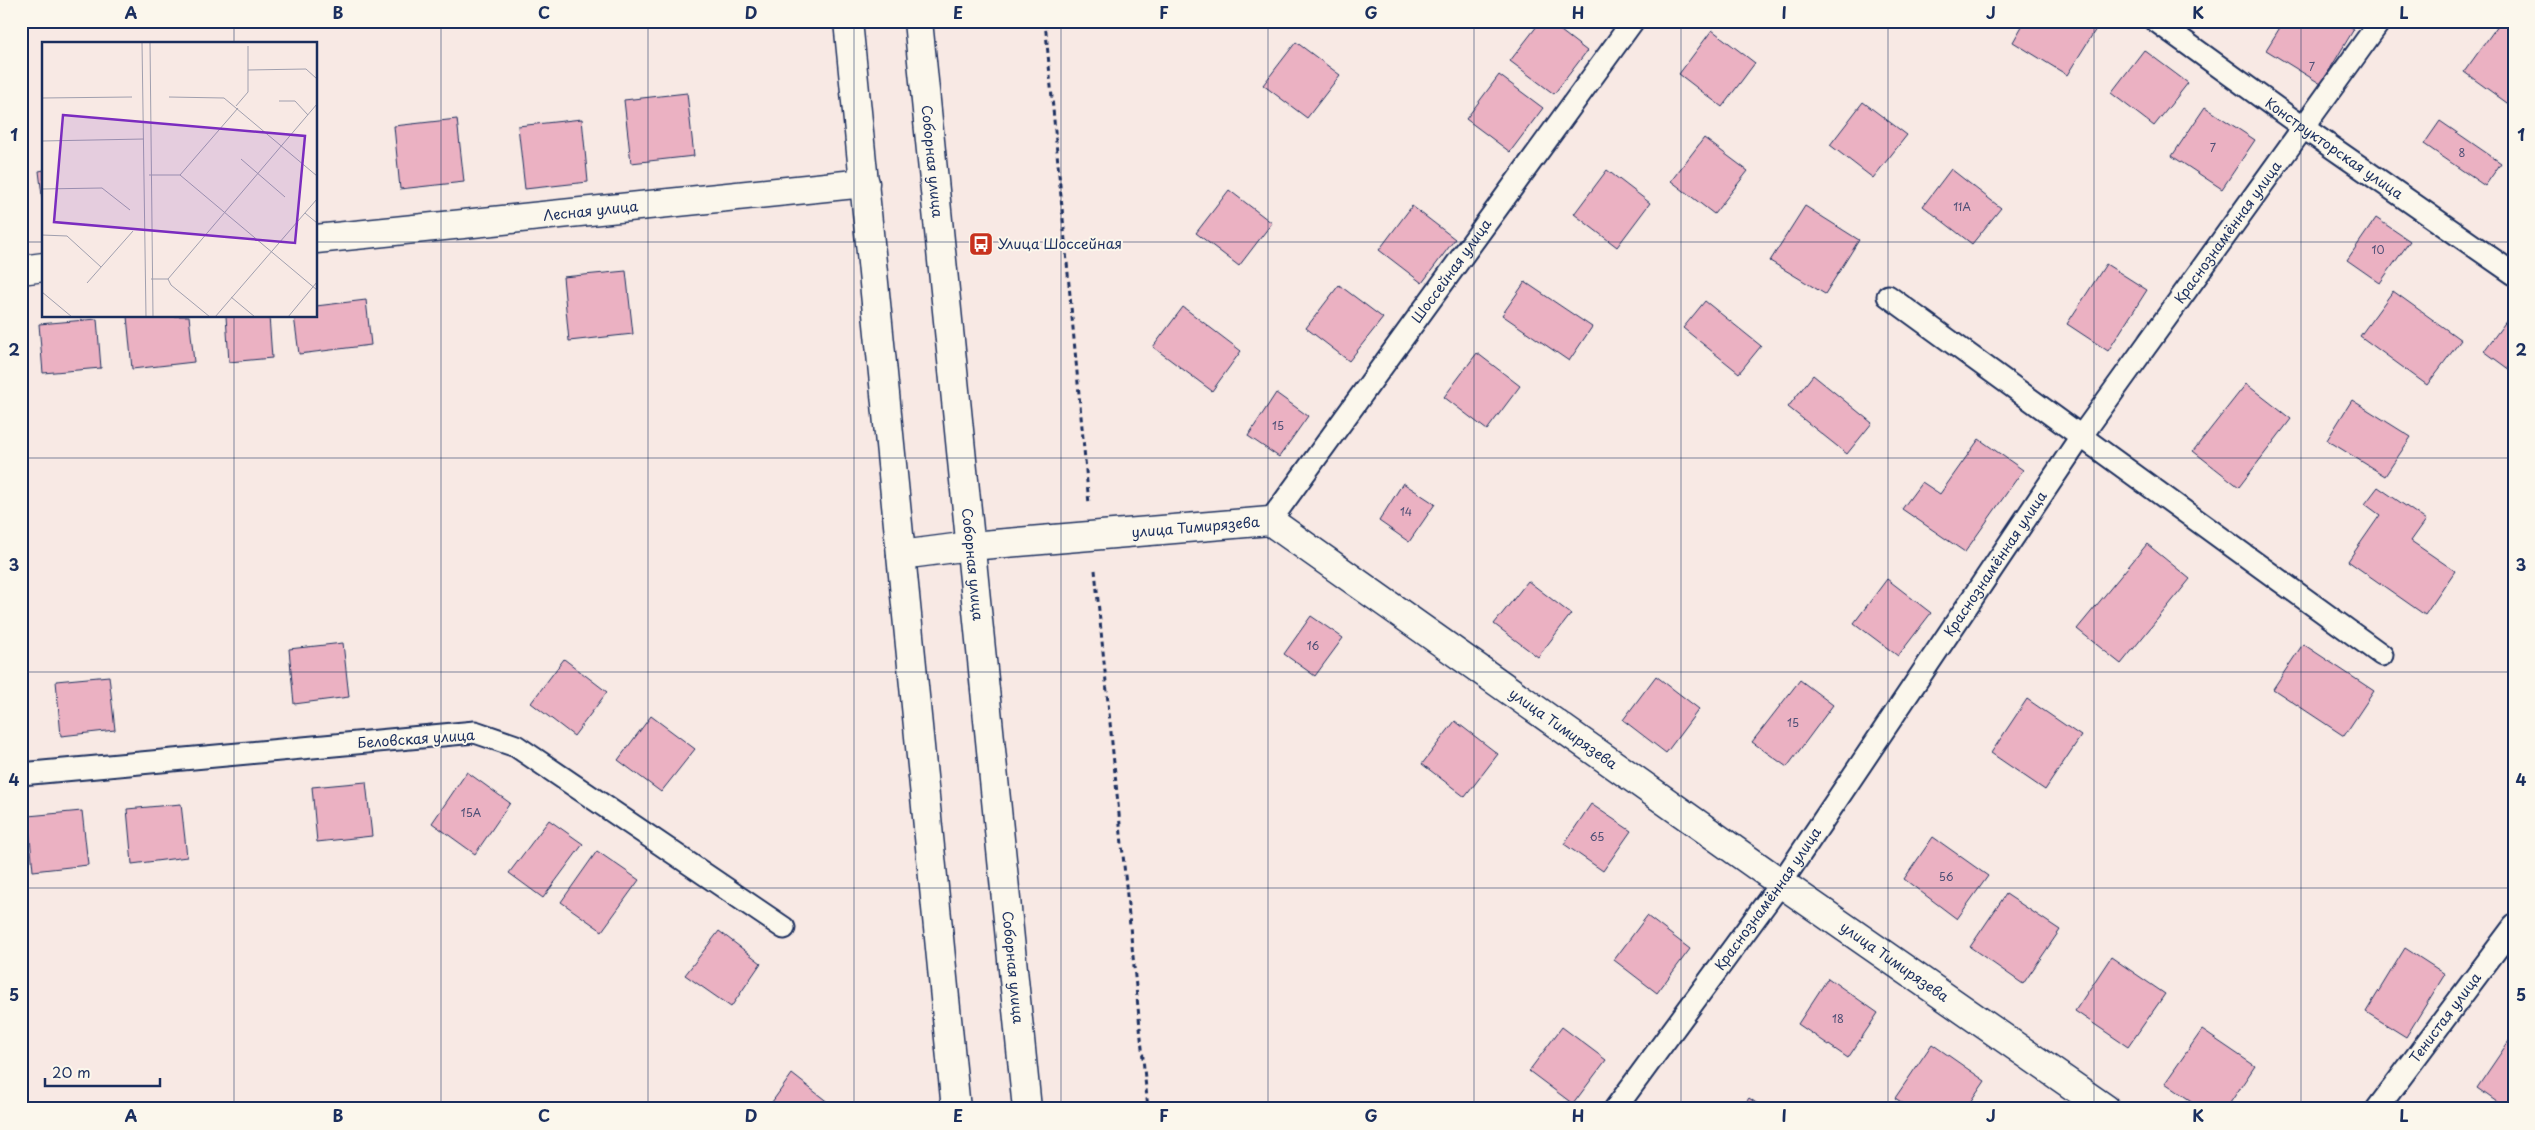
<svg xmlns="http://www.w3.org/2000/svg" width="2535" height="1130" font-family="'Playpen Sans',sans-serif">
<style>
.building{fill:#ebb1c2;stroke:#1b2f5e}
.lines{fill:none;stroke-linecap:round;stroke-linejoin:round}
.lane-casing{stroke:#1b2f5e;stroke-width:25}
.street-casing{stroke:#1b2f5e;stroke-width:31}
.secondary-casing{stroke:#1b2f5e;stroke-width:31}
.path{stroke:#1b2f5e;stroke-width:3;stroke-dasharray:5 4;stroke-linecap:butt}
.lane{stroke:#fbf7ec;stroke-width:21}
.street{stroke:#fbf7ec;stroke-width:28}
.secondary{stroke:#fbf7ec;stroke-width:28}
.grid{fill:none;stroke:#1b2f5e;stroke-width:1;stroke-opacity:0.55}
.labels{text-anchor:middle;stroke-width:4;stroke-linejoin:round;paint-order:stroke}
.number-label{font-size:11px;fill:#4f5077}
.street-label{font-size:14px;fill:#1b2f5e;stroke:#fbf7ec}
.poi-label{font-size:14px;fill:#1b2f5e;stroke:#fbf7ec;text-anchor:start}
.inset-road{fill:none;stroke:#a09fae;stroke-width:1}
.view{fill:#7b2cbf;fill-opacity:0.15;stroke:#7b2cbf;stroke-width:2.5}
.inset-edge{fill:none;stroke:#1b2f5e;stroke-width:2.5}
.neatline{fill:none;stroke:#1b2f5e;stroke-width:2}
.grid-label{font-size:16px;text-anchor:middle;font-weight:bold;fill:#1b2f5e}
</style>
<rect width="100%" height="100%" fill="#f8e9e4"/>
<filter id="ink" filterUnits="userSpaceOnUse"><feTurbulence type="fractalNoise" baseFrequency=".02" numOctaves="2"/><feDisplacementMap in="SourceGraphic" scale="10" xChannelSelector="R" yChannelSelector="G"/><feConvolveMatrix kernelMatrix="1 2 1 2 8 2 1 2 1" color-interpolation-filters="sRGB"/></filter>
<g filter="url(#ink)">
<!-- building -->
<g class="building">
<path d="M1541,21H1548L1587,51L1554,94L1510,61Z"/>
<path d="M1766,21H1781L1775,28Z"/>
<path d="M2025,21H2101L2067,75L2013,42Z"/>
<path d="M2284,21H2342L2354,29L2321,84L2266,50Z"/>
<path d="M2501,21L2514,31V108L2464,72Z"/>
<path d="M1712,30L1755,63L1722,107L1679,74Z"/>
<path d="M1296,42L1340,75L1307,118L1263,85Z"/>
<path d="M2144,50L2188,83L2154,126L2111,93Z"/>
<path d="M1499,75L1543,108L1510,152L1466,119Z"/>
<path d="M687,93L694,156L631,163L624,100Z"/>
<path d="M1863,102L1907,135L1873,178L1830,145Z"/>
<path d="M2205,107L2255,140L2222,189L2172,156Z"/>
<path d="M457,119L464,182L400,189L394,126Z"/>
<path d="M582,119L588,182L525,189L518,126Z"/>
<path d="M2440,121L2501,163L2485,186L2424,144Z"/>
<path d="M1704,138L1748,171L1714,214L1671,181Z"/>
<path d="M1951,169L2001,208L1972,244L1923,206Z"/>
<path d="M44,170V212L39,171Z"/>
<path d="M1607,170L1650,203L1617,247L1574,214Z"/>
<path d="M1229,190L1272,223L1239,266L1196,233Z"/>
<path d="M1412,206L1455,239L1422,283L1379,250Z"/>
<path d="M1805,206L1859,240L1825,294L1770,261Z"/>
<path d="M2376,218L2410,241L2380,283L2347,260Z"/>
<path d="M2106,264L2147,290L2108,351L2067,324Z"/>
<path d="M626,271L633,334L569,341L563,277Z"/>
<path d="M1525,282L1592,327L1569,361L1502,315Z"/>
<path d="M1339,285L1383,318L1349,361L1306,328Z"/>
<path d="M2393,291L2461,340L2427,385L2360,336Z"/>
<path d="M366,300L371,345L299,354L294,316H316V306Z"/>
<path d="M1705,301L1761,346L1739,373L1683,328Z"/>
<path d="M1183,307L1241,351L1212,391L1153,347Z"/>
<path d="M2513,312L2514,313V373L2484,351Z"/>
<path d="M127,316H189L194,362L132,369Z"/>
<path d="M226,316H269L272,358L229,362Z"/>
<path d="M97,319L101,368L43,373L39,324Z"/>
<path d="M1477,353L1520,386L1487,430L1444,397Z"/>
<path d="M1813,375L1872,423L1847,454L1788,407Z"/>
<path d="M2246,384L2291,419L2239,487L2193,451Z"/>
<path d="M1276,393L1308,416L1279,457L1248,436Z"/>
<path d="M2352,400L2411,437L2385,476L2327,440Z"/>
<path d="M1979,439L2023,470L1965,552L1902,509L1922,482L1940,494Z"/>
<path d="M1403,483L1435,504L1409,542L1379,521Z"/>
<path d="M2378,487L2426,520L2411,541L2455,571L2425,615L2348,561L2380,515L2365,504Z"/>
<path d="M2147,544L2190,579L2121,664L2077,629Z"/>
<path d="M1887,579L1931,613L1898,656L1854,623Z"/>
<path d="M1528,581L1571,614L1538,657L1494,624Z"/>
<path d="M1311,616L1343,638L1315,676L1284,654Z"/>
<path d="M343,643L349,697L294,704L289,649Z"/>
<path d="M2303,644L2374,691L2344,736L2273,689Z"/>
<path d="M564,659L607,692L574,736L531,703Z"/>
<path d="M109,676L115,730L61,736L56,681Z"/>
<path d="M1656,676L1699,709L1666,753L1623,720Z"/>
<path d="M1800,680L1833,705L1787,767L1752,742Z"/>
<path d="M2027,699L2081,736L2045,790L1991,753Z"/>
<path d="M651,716L695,749L661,792L618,760Z"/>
<path d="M1455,721L1498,754L1465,797L1422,764Z"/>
<path d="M467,772L510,803L475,854L432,823Z"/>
<path d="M366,782L372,836L317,842L312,787Z"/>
<path d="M181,804L187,857L132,864L127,809Z"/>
<path d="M1591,804L1631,831L1603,871L1564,844Z"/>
<path d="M82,811L88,865L33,871L28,816Z"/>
<path d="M549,820L583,844L543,898L509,873Z"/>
<path d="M1933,837L1988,876L1957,919L1904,879Z"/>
<path d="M597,851L639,880L602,931L561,902Z"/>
<path d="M2006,894L2060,930L2023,984L1970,947Z"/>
<path d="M1647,916L1690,949L1657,993L1614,960Z"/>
<path d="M719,931L761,963L731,1007L685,975Z"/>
<path d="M2405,948L2445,974L2406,1037L2366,1012Z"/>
<path d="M2111,957L2165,994L2128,1047L2075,1011Z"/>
<path d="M1828,978L1878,1013L1848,1058L1798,1024Z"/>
<path d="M1562,1027L1606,1060L1573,1104L1529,1071Z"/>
<path d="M2202,1030L2255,1066L2226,1109H2203L2165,1083Z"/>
<path d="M2513,1035L2514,1109H2507L2477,1088Z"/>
<path d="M1932,1044L1985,1081L1966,1109H1912L1895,1098Z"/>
<path d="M792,1074L834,1107L833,1109H767Z"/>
<path d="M1749,1098L1765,1109H1741Z"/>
</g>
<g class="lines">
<defs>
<g id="lane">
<path id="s1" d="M2156,21L2304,128L2514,274"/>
<path d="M1888,296L2382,655"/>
<path id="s2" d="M1270,521L1633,21"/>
<path d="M21,774L475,732L516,746L784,928"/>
<path id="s3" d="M1615,1109L1781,883L2082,435L2380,21"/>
<path id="s4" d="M2377,1109L2514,926"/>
</g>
<g id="street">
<path id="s5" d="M316,239L865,183"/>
<path d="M21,270L44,267"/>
<path id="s6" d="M901,555L970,546L1270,521L1781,883L2106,1109"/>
</g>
<g id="secondary">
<path d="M848,21L956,1109"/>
<path id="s7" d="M918,21L1027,1109"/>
</g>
</defs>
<!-- lane casing -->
<use href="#lane" class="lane-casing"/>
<!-- street casing -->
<use href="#street" class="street-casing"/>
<!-- secondary casing -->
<use href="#secondary" class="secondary-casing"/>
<!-- path -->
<g class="path">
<path d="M1045,21L1089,504"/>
<path d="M1095,570L1148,1109"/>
</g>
<!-- lane -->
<use href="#lane" class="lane"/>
<!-- street -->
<use href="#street" class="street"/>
<!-- secondary -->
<use href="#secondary" class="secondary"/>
</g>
</g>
<!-- grid -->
<path class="grid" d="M234,21V44M441,21V1109M648,21V1109M854,21V1109M1061,21V1109M1268,21V1109M1474,21V1109M1681,21V1109M1888,21V1109M2094,21V1109M2301,21V1109M21,242H44M316,242H2514M234,316V1109M21,458H2514M21,672H2514M21,888H2514"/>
<!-- icons -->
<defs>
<symbol id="bus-square" viewBox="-11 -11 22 22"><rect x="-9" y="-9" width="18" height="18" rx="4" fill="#c8321e" stroke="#fbf7ec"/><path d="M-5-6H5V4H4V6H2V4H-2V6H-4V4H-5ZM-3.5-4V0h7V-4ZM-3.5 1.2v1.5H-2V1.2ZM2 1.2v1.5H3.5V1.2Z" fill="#fff"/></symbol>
</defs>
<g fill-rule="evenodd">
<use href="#bus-square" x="967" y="230" width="28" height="28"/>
</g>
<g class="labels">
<!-- number labels -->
<g class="number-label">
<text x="2312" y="71">7</text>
<text x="2213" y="152">7</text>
<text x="2462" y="157">8</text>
<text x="1962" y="211">11А</text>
<text x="2378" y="254">10</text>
<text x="1278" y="430">15</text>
<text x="1406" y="516">14</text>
<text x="1313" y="650">16</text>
<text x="1793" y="727">15</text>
<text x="471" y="817">15А</text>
<text x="1597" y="841">65</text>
<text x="1946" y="881">56</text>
<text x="1838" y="1023">18</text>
</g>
<!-- street labels -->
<g class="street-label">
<text dy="5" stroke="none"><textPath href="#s1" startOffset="219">Конструкторская улица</textPath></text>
<text dy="5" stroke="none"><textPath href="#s7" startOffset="141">Соборная улица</textPath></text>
<text dy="5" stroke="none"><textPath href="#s5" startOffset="276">Лесная улица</textPath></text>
<text dy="5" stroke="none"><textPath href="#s3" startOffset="1070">Краснознамённая улица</textPath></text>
<text dy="5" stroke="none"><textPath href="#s2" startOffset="309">Шоссейная улица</textPath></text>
<text dy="5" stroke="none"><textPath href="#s6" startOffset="296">улица Тимирязева</textPath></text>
<text dy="5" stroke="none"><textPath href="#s3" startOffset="665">Краснознамённая улица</textPath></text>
<text dy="5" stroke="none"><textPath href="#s7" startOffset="546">Соборная улица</textPath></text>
<text dy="5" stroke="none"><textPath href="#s6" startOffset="730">улица Тимирязева</textPath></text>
<text transform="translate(416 739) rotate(-4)" y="5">Беловская улица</text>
<text dy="5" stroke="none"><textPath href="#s3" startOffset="260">Краснознамённая улица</textPath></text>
<text dy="5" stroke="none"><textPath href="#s6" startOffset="1135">улица Тимирязева</textPath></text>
<text dy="5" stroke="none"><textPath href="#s7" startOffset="951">Соборная улица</textPath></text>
<text dy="5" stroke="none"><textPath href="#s4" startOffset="114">Тенистая улица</textPath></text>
</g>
<!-- poi labels -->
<g class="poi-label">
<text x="998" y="249">Улица Шоссейная</text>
</g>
</g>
<!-- overview -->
<g transform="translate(42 42)">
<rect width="275" height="275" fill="#f8e9e4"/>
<path class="inset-road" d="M100,0L104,275M108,0L111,275M206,28L264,27L275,37M127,55L182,56L275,134M0,56L90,55M237,59H253L266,73M194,64L206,50V4M0,99L102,97M199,117L243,155M107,133H138L275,248M138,133L196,66M0,147L60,146L88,168M263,171L275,181M0,193L25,194L59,225M109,237H126M126,237L275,62M126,237L129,243L168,275M45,241L91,189M0,250L30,275M189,255L213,275M173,275L275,157M246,275L275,240"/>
<path class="view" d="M21,73L263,94L253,201L12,180Z"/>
<rect width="275" height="275" class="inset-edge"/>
</g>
<!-- margin -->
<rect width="2535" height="1130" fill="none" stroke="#fbf7ec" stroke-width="55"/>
<!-- scale -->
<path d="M45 1078v8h115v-8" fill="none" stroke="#1b2f5e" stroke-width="2.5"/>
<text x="52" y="1078" font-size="15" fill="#1b2f5e" stroke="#fbf7ec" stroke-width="4" paint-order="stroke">20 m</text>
<rect x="28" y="28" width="2480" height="1074" class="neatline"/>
<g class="grid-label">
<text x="131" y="19">A</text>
<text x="338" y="19">B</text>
<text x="544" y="19">C</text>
<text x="751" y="19">D</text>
<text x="958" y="19">E</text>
<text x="1164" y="19">F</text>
<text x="1371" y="19">G</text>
<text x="1578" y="19">H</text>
<text x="1784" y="19">I</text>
<text x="1991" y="19">J</text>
<text x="2198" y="19">K</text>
<text x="2404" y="19">L</text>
<text x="14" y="141">1</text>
<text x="2521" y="141">1</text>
<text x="14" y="356">2</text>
<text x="2521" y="356">2</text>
<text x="14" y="571">3</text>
<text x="2521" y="571">3</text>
<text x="14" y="786">4</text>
<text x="2521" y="786">4</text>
<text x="14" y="1001">5</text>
<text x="2521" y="1001">5</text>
<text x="131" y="1122">A</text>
<text x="338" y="1122">B</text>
<text x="544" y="1122">C</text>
<text x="751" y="1122">D</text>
<text x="958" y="1122">E</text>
<text x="1164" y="1122">F</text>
<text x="1371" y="1122">G</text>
<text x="1578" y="1122">H</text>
<text x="1784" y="1122">I</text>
<text x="1991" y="1122">J</text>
<text x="2198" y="1122">K</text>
<text x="2404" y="1122">L</text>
</g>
</svg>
